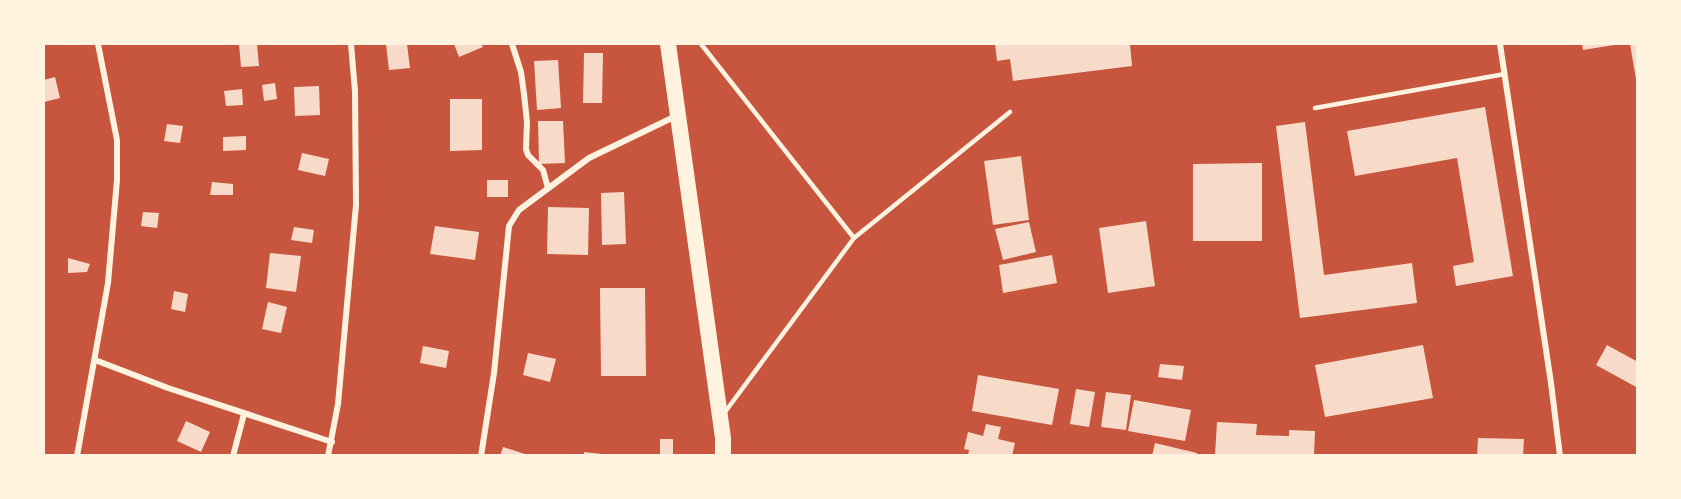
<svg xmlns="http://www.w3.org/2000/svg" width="1681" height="499" font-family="Poppins,sans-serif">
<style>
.building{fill:#f7dbc8}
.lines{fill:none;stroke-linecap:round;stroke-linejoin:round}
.service{stroke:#fff3e0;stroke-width:4.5}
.minor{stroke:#fff3e0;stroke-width:6}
.trunk{stroke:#fff3e0;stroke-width:16}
</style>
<rect width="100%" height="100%" fill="#c8553d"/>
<!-- building -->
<g class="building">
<path d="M239,44H257L259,66L241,67Z"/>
<path d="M386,44H407L410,68L389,70Z"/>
<path d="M454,44H481L483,47L459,57Z"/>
<path d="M995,44H1130L1132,66L1013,81L1010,59L997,61Z"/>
<path d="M1582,44H1614V45L1583,50Z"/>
<path d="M1630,44H1638V79H1636Z"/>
<path d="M584,53H603L602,103H583Z"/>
<path d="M558,60L561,108L537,110L534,61Z"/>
<path d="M55,77L60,98L44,102V80Z"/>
<path d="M275,83L277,99L264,101L262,85Z"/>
<path d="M319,86L320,115L295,116L294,87Z"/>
<path d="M242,89L243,105L226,106L224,91Z"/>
<path d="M450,99H482V150L450,151Z"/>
<path d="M1485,107L1513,276L1456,286L1453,266L1474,262L1457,158L1355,176L1347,131Z"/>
<path d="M538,121H563L565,163L539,164Z"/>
<path d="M1305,122L1324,275L1412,263L1417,303L1300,318L1276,126Z"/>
<path d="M167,124L183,126L180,143L164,141Z"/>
<path d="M246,136V150L223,151V137Z"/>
<path d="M302,153L329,159L325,176L298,170Z"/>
<path d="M1021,156L1029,220L993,225L984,161Z"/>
<path d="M1262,163V241H1193V164Z"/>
<rect x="487" y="180" width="21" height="17"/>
<path d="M212,182L233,184V195H210Z"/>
<path d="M624,192L626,244L602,245L601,193Z"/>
<path d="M548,207L589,208L588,255L547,254Z"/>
<path d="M143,212L159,213L157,228L141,226Z"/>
<path d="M1146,221L1155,286L1108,293L1099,228Z"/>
<path d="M1029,222L1036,252L1003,260L995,229Z"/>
<path d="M435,226L479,232L475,260L430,254Z"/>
<path d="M294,227L314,230L312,243L291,240Z"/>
<path d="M270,253L301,256L296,292L266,288Z"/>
<path d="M1052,255L1057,283L1003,293L999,265Z"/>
<path d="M68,258L90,264L87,272L68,273Z"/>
<path d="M600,288H645L646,376H601Z"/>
<path d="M174,291L188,294L185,312L171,309Z"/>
<path d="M268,302L287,307L281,333L262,329Z"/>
<path d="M1423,345L1433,398L1325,417L1315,365Z"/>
<path d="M1607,345L1638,362V388L1596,365Z"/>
<path d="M423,346L449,351L446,368L420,363Z"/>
<path d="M528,353L556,359L550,382L523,375Z"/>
<path d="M1160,364L1184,366L1182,380L1158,377Z"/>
<path d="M978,375L1059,389L1052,425L972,411Z"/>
<path d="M1076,389L1095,392L1089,427L1070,424Z"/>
<path d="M1106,392L1131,395L1126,430L1101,427Z"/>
<path d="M1134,400L1191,410L1185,441L1128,431Z"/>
<path d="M186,421L210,432L201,452L177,441Z"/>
<path d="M1217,422L1257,424L1256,435L1289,436V430L1315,431L1314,456L1215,455Z"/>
<path d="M986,424L1001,427L998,439L1015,443L1012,456H968L969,450L964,449L968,432L983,436Z"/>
<path d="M1478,438L1524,439L1523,456H1477Z"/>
<rect x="660" y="439" width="13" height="17"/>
<path d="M1155,443L1197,453L1196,456H1152Z"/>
<path d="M503,447L528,455V456H500Z"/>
<path d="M584,452L602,454V456H584Z"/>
</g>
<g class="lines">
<!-- service -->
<g class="service">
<path d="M701,44L854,238L1010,112"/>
<path d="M1315,108L1505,74"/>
<path d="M725,412L854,238"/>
</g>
<!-- minor -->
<g class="minor">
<path d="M512,44L521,72L524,94L527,122L526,149L528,155L543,170L548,188"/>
<path d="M1500,44L1551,383L1560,456"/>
<path d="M95,360L168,388L332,442"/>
<path d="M77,456L108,283L117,180V140L98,44"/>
<path d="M233,456L244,414"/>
<path d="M328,456L338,404L356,205L355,91L351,44"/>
<path d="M481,456L494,373L509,226L519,210L589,158L676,116"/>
</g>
<!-- trunk -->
<path class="trunk" d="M668,44L723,438V456"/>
</g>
<!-- border -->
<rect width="1681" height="499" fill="none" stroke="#fff3e0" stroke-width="90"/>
</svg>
